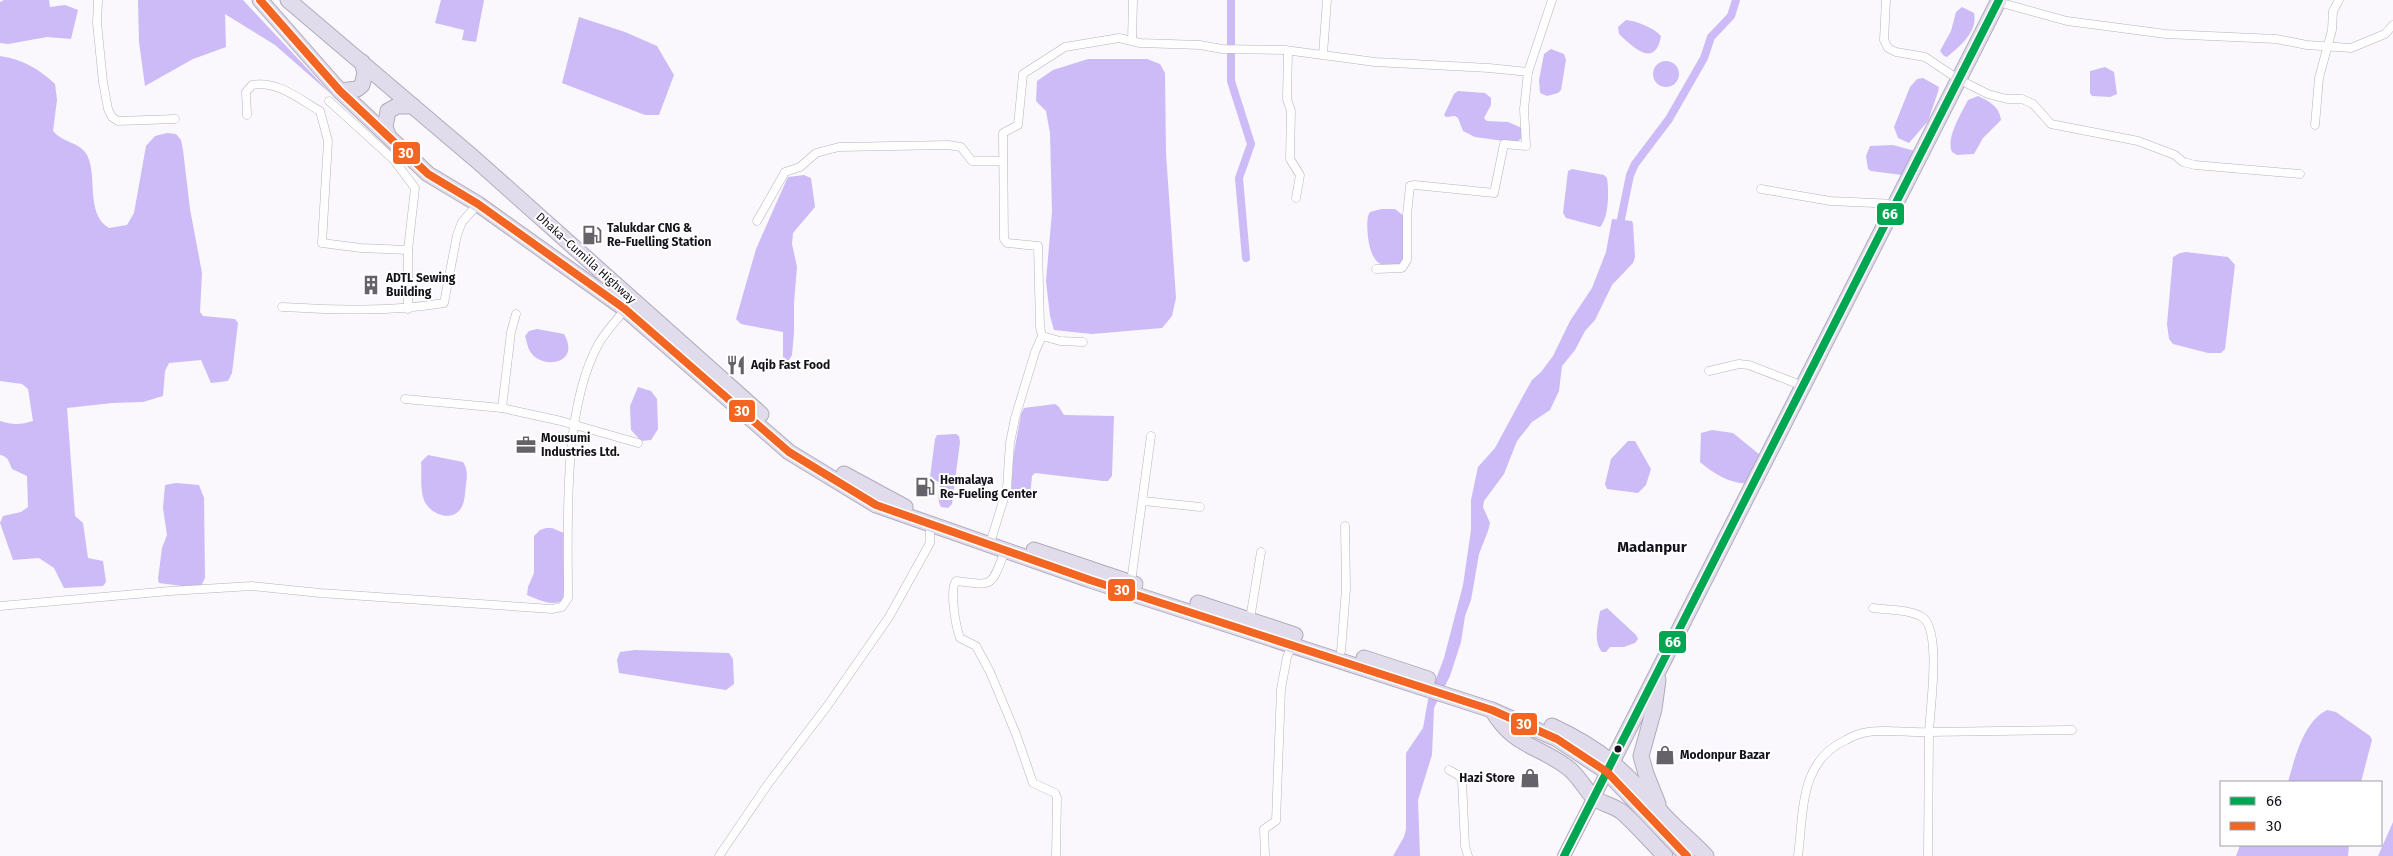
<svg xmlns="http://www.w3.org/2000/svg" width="2393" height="856" font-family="'Fira Sans',sans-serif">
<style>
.water{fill:#ccbbf6}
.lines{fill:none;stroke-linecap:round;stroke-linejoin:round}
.canal{stroke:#ccbbf6;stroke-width:8}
.street-casing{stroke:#b6b4bb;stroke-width:9}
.primary-casing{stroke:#b1abbd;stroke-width:14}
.highway-casing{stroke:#b1abbd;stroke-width:17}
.street{stroke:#fefeff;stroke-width:8}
.primary{stroke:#eceaf3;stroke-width:12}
.highway{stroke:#e1dceb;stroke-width:15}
.bus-1-casing{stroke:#fff;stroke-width:11}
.bus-2-casing{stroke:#fff;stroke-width:11}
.bus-1{stroke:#00a651;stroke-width:8}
.bus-2{stroke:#f26522;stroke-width:8}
.bus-dot{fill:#15121c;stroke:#fff;stroke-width:2}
.labels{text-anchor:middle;stroke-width:4;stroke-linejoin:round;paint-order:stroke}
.poi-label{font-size:12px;font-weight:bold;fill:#15121c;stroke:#fff;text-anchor:start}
.street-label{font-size:12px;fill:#15121c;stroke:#fff}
.quarter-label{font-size:15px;font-weight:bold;fill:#15121c;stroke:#fff}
.line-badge{stroke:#fff;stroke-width:2}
.badge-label{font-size:14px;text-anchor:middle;font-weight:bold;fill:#fff}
</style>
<rect width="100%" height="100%" fill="#faf8fc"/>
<!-- water -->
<g class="water">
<path d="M4,0H49L50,7L65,5L78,10L71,39L47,37L8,44L0,43V2Z"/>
<path d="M138,0H243L332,95L275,45L225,14L226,47L193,59L145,86L139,42Z"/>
<path d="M441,0H484L476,42L462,40L464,30L435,23Z"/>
<path d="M1962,7L1974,13C1978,32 1960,46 1947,57L1944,56L1940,51L1951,31L1956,12Z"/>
<path d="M579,17L625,32L657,46L674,75L659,115H645L562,83Z"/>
<path d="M1626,20C1637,21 1654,28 1661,36C1655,70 1632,46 1619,34L1618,27Z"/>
<path d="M1551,49L1564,54L1566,60L1561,90L1558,93L1547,96L1540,93L1539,80L1544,54Z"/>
<path d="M0,56C22,59 39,69 55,84L57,100L53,131C63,143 80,142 87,155C98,176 85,214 109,228L127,225L134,213L146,146L155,136L167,133L176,134L181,140L183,150L190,209L202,273L200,312L203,316L235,319L238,323L232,373L228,381L211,383L201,360L169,363L165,371L163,396L143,402L112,403L67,408L75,516L83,523L88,558L103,561L106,582L103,586L64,588L54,568L39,558L13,560L0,523L3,516L21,512L28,507L27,476L12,469C9,462 8,456 0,455V421C13,425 20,425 33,421L28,389L22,384L0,381Z"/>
<path d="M1088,59H1147L1160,64L1165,73L1166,153L1176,298L1172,316L1162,328L1092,334L1054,330L1050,316L1046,281L1052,212L1050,133L1046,111L1036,101L1037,81L1053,70Z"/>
<circle cx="1666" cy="74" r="13"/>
<path d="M2105,67L2114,72L2117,94L2110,97L2092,96L2090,93V71Z"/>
<path d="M1923,78L1939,87L1938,92L1928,121L1909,143L1898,138L1894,127L1910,87L1917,79Z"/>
<path d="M1458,91L1485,93L1491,98V105L1484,118L1487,121L1508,122L1522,128L1523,137L1517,142H1511L1475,137L1463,131L1458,118L1455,116L1446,117L1444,115L1454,94Z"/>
<path d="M1978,96C1989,101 2000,107 2001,120L1983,138L1974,154L1957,155L1952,152C1946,137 1961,114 1968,100Z"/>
<path d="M1893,145L1915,151L1902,175L1871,171L1868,169L1866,156L1870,146Z"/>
<path d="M1572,169L1604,175L1607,178C1609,191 1609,217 1600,227L1566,218L1563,213L1568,171Z"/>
<path d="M804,175L811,178L815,207L793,233L792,244L797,267L794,303V332L792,355L788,362L783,357V332L741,324L736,319L756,249L787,179L788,177Z"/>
<path d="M1381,209H1395L1404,216V259L1399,265C1393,266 1384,268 1379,263C1368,256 1366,228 1368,216L1370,212Z"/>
<path d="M1612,219L1632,221L1633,224L1635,257L1633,263L1612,285L1595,320L1585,331L1575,350L1562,366L1559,391L1550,410L1532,422L1517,441L1504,474L1484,501L1483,507L1490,523L1488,531L1479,554L1471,600L1465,616L1461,642L1450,676L1434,708L1432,755L1418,800L1420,856H1393L1404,837L1406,829V753L1423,728L1428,700L1444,658L1463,585L1471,530V500L1478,467L1495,448L1523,396L1532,380L1541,372L1553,356L1570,321L1592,288L1606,252Z"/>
<path d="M2186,252L2228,257L2235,265L2225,349L2221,353H2208L2173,344L2169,339L2167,324L2173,257L2180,253Z"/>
<path d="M537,329L564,334C581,364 544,369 532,354C528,350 527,342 525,336L529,331Z"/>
<path d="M638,387L651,391L657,399L658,429L651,440L641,441L631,430L630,406Z"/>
<path d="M1055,404L1059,407L1064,415L1114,416L1112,476L1108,481H1103L1035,473L1032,476L1030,497L1021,500L1011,498L1013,458L1021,414L1024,408Z"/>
<path d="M1712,430L1733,433L1760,455L1752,483C1733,486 1714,474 1700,462L1701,433Z"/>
<path d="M956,434L959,436L960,442L952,504L948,508L941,507C936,498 940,492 940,483L930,477L935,439L937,435Z"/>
<path d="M1628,441H1635L1651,469L1646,485L1638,493L1607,489L1605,484L1611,459Z"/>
<path d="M428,455L463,462C468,469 467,477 466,485C465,491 465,499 463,504C456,525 427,515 423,497C420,486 422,473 421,462Z"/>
<path d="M176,483L199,485L204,498L205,578L201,586L190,587L159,583L158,579L162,548L167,535L163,508L165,485Z"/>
<path d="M546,528H552L566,534L567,540L563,601C550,606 539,600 527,595L528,587L534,573V536L540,530Z"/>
<path d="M1607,608L1636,635L1638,639L1635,643L1624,647H1610L1606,652H1602C1593,641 1598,624 1600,611Z"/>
<path d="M635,650L729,653L733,659L734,684L726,690L619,673L617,660L620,652Z"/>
<path d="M2327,710L2336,712L2370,736L2372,740L2361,782H2288C2295,758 2303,722 2327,710Z"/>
<path d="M2393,822V856H2378Z"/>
<path d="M2240,845H2349L2348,856H2236Z"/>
</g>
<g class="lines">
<!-- canal -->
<g class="canal">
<path d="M1231,0V81L1251,144L1239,178L1246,258"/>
<path d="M1619,229L1630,175L1635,164L1669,119L1704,58L1711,37L1731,16L1736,0"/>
</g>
<defs>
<g id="street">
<path d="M98,0L97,23L103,82L108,109L112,117L118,121L175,119"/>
<path d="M1886,0L1884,40L1888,48L1896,52L1925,57L1958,79L1988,94L2007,99H2022L2033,104L2051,124L2138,141L2175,155L2183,162L2195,165L2300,174"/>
<path d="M1998,2L2067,21L2166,34L2276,39L2307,45L2351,48L2385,34L2393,25"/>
<path d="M1132,41L1133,0"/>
<path d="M1288,51L1287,99L1291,111L1290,159L1300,175L1296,198"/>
<path d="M1323,54L1327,0"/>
<path d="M1528,72L1552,0"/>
<path d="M329,101L394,160L415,188L408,250V309"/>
<path d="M247,115L246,92L252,85C277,80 299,99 320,111L328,141L322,243L361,248L408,250"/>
<path d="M2315,125L2319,78L2332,30L2333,11L2339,0"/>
<path d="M1761,189L1830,201L1896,204"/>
<path d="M757,221L785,172L800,167L816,153L839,147L948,145L961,147L972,161H1003"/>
<path d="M282,307C336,310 390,312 444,303L457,235L462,222L478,204"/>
<path d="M1083,342L1060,341L1042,336L1040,327L1038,246L1007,243L1004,239L1003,133L1018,125L1023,74L1065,47L1119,38L1140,43L1200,45L1222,49L1285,50L1375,62L1489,68L1528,72L1524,109L1526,146L1504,144L1494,193L1415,185L1410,186L1407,215V260L1402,268L1376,269"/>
<path d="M1709,371L1739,364L1749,365L1803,386"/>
<path d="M405,399L502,408L561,421L638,443"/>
<path d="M502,408L511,332L516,314"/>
<path d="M1143,501L1200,507"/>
<path d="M992,537L1007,488L1010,443L1015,418L1035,352L1042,336"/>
<path d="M1005,551C990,589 994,585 956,581C949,590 956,627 960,638L976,646L990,672L1016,734L1033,783L1055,793L1057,798L1056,856"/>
<path d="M1131,582L1151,436"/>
<path d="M0,606L170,591L252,586L320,593L552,609L562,607L568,598C568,524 562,409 599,343C606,331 617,320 625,309"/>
<path d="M1250,619L1261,552"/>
<path d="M1341,651L1346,589L1345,526"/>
<path d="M1449,770L1458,775L1462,780L1465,846L1468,856"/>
<path d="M719,856L768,784L828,705L889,617L930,543V526"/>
<path d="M1265,856L1264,829L1276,821L1281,689L1287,657L1292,645"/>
<path d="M1798,856C1804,811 1799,761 1846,740C1853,736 1860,733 1868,732C1887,729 1909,733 1929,732C1930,709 1942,629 1922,617C1909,609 1888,610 1873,608"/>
<path d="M1928,856L1929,732L2072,730"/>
</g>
<path id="primary" d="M1564,856L1607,772"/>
<g id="highway">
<path d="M260,0L340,91L428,174L478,204L625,309L789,452L876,505L1090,580L1492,710L1557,739L1607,772L1687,856"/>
<path d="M288,0L475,159L761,414"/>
<path d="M340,91L357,89L362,85L365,73L362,62"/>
<path d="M388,135L385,127L388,111L397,106H413"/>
<path d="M844,474L905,507"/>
<path d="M1034,550L1135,584"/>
<path d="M1198,603L1295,635"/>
<path d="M1364,658L1428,679"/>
<path d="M1492,710C1514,747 1536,744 1567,767C1578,775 1583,786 1592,796C1598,803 1613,805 1622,812C1637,825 1651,842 1665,856"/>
<path d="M1552,726C1604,750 1624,771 1662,813C1675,828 1692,841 1706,856"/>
<path d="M1608,770L1999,0"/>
<path d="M1658,804L1646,774L1641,756L1654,709L1658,680"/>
</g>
</defs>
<!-- street casing -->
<use href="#street" class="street-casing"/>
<!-- primary casing -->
<use href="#primary" class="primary-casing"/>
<!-- highway casing -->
<use href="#highway" class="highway-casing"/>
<!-- street -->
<use href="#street" class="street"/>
<!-- primary -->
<use href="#primary" class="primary"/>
<!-- highway -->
<use href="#highway" class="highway"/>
<defs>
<path id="bus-1" d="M1564,856L1999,0"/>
<path id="bus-2" d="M260,0L340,91L428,174L478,204L625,309L789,452L876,505L1090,580L1492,710L1557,739L1607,772L1687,856"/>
</defs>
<!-- bus-1 casing -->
<use href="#bus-1" class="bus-1-casing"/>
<!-- bus-2 casing -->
<use href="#bus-2" class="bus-2-casing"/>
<!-- bus-1 -->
<use href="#bus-1" class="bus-1"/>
<!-- bus-2 -->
<use href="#bus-2" class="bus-2"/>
</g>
<!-- icons -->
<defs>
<symbol id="fuel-bare" viewBox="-9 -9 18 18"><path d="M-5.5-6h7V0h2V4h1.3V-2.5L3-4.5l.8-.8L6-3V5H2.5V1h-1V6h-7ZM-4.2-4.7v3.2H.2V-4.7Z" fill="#65626a" stroke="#fff" stroke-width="2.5" paint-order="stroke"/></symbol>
<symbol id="building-bare" viewBox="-9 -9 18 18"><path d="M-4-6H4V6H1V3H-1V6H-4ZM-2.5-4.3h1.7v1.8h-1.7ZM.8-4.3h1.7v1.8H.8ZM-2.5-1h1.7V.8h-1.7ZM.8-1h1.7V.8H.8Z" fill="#65626a" stroke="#fff" stroke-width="2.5" paint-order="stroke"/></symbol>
<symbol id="restaurant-bare" viewBox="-9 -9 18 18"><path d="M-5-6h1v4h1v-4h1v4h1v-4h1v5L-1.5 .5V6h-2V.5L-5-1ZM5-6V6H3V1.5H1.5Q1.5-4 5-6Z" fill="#65626a" stroke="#fff" stroke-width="2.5" paint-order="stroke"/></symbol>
<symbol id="office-bare" viewBox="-9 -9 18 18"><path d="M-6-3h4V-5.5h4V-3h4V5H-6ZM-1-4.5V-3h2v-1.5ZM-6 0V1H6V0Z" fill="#65626a" stroke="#fff" stroke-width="2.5" paint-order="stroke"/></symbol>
<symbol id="shop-bare" viewBox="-9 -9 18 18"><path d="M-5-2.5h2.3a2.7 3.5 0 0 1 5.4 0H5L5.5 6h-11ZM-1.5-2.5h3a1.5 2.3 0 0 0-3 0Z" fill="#65626a" stroke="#fff" stroke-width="2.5" paint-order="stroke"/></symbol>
</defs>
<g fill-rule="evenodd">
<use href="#fuel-bare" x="578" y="221" width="28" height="28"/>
<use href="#building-bare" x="357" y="271" width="28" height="28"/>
<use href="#restaurant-bare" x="722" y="351" width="28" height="28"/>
<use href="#office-bare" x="512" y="431" width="28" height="28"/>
<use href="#fuel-bare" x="911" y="473" width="28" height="28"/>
<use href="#shop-bare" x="1651" y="741" width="28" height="28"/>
<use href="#shop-bare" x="1516" y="764" width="28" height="28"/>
</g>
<!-- markers -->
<circle class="bus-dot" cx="1618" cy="749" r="4.5"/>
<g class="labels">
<!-- poi labels -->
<g class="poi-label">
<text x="607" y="232">Talukdar CNG &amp;<tspan x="607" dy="14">Re-Fuelling Station</tspan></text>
<text x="386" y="282">ADTL Sewing<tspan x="386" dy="14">Building</tspan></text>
<text x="751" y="369">Aqib Fast Food</text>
<text x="541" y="442">Mousumi<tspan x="541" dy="14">Industries Ltd.</tspan></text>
<text x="940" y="484">Hemalaya<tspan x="940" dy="14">Re-Fueling Center</tspan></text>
<text x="1680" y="759">Modonpur Bazar</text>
<text x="1515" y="782" text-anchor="end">Hazi Store</text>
</g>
<!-- street labels -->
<g class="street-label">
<text transform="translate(586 258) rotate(42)" y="4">Dhaka–Cumilla Highway</text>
</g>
<!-- quarter labels -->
<g class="quarter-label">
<text x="1652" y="552">Madanpur</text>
</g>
</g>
<g class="line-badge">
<rect x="392" y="141" width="29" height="24" rx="5" fill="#f26522"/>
<rect x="1876" y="202" width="29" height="24" rx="5" fill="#00a651"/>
<rect x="728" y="399" width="28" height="24" rx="5" fill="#f26522"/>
<rect x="1107" y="578" width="29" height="24" rx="5" fill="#f26522"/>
<rect x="1658" y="630" width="29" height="24" rx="5" fill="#00a651"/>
<rect x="1510" y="712" width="28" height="24" rx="5" fill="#f26522"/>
</g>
<g class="badge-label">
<text x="406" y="158">30</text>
<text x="1890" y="219">66</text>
<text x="742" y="416">30</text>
<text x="1122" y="595">30</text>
<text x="1673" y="647">66</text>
<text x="1524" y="729">30</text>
</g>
<!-- legend -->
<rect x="2220" y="781" width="162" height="65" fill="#ffffff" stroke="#a1a0a4"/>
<rect x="2230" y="797" width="25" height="8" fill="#00a651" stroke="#a1a0a4"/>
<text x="2266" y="806" font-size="15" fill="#15121c">66</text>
<rect x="2230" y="822" width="25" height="8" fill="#f26522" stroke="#a1a0a4"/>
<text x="2266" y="831" font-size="15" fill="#15121c">30</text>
</svg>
